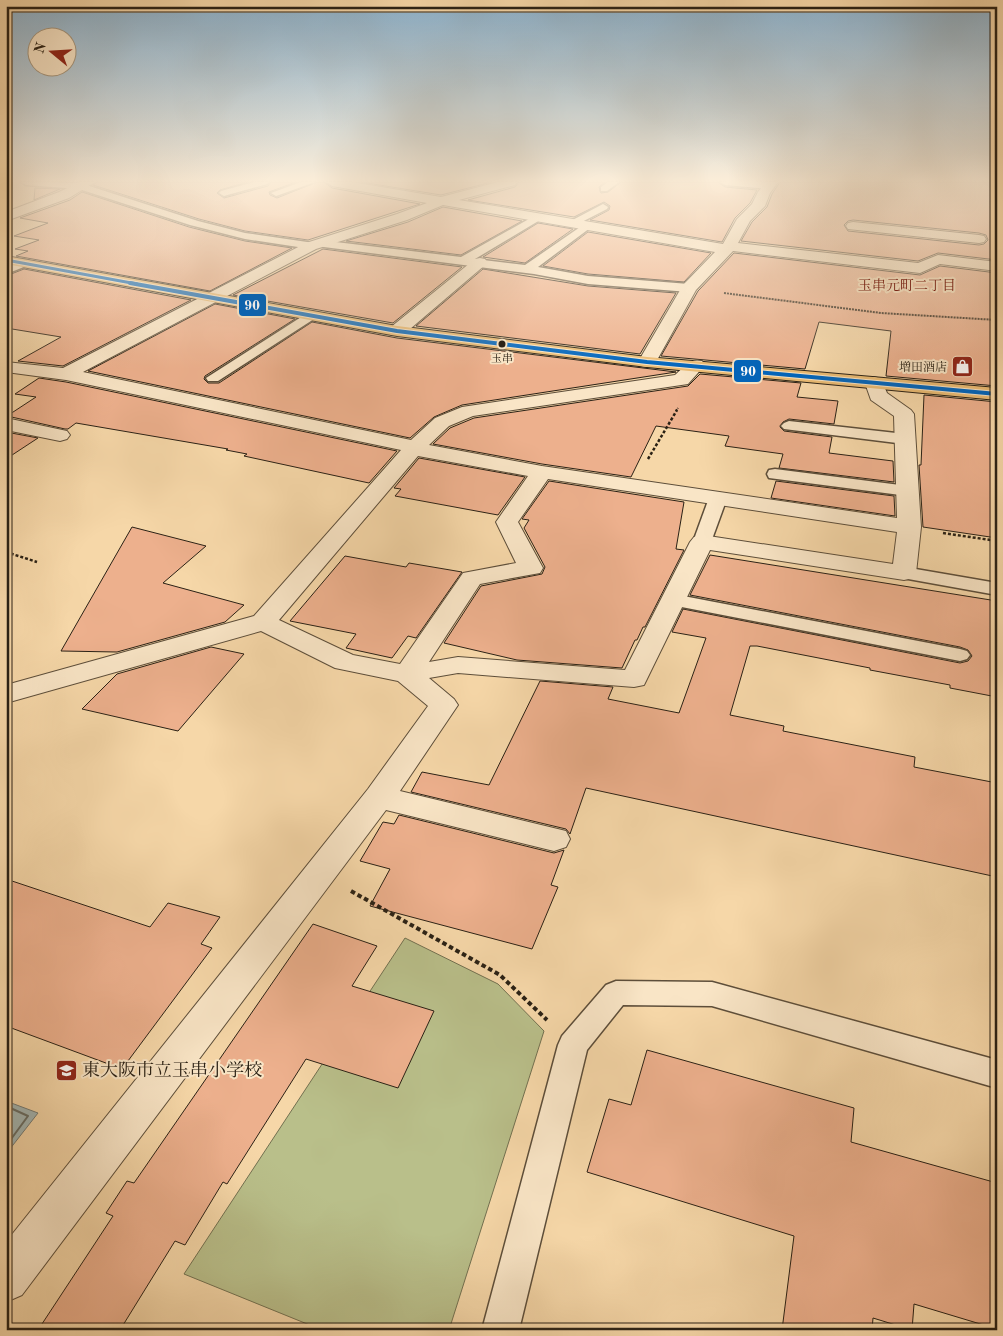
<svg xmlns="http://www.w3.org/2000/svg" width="1003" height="1336" font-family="'Old Standard TT','Noto Serif JP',serif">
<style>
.green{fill:#b9bf8a;stroke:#727050}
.water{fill:#a3b6b4;stroke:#737a74}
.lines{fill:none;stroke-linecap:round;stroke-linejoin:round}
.shore{stroke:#666c64;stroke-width:2}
.building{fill:#edb08d;stroke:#2a2115;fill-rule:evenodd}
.service-casing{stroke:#5d4e3a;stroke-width:3}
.minor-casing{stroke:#5d4e3a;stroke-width:2}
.primary-casing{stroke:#2a2115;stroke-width:2}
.path-far2{stroke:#2a2115;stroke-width:2;stroke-dasharray:2 1;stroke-linecap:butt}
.path-far1{stroke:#2a2115;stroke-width:2.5;stroke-dasharray:3 2;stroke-linecap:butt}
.path{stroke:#2a2115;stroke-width:4;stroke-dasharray:4.5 3;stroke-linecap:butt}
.service{fill:#f9e5c6;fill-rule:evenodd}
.minor{fill:#f9e5c6;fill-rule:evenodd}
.primary{fill:#ebbc74;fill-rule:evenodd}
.bus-1-far1-casing{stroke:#f9e5c6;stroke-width:5}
.bus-1-casing{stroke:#f9e5c6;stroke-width:6}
.bus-1-far1{stroke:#0065bd;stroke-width:3}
.bus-1{stroke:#0065bd;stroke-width:4}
.bus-dot{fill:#2a2115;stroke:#f9e5c6;stroke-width:2}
.labels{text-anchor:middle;stroke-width:4;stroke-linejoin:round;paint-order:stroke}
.far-bus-label{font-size:11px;fill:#2a2115;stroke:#f9e5c6}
.far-poi-label{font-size:12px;fill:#2a2115;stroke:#f9e5c6;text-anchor:end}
.far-neighbourhood-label{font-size:14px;fill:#7a1f14;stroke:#f9e5c6}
.near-poi-label{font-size:18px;fill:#2a2115;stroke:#f9e5c6;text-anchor:start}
.line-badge{stroke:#f9e5c6;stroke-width:2}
.badge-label{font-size:14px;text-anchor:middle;font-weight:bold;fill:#fff}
</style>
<rect width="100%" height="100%" fill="#f6d7a8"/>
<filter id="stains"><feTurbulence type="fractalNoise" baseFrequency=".004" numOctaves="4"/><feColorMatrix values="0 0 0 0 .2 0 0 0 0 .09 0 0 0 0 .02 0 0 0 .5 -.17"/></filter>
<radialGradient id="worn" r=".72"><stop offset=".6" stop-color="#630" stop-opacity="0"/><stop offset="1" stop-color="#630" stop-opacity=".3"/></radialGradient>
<!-- green -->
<path class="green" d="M405,938L498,984L544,1031L449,1330H322L184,1274Z"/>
<!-- water -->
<path class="water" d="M6,1101L38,1113L6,1154Z"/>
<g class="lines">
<!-- shore -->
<path class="shore" d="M6,1106L28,1116L6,1146"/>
</g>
<!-- building -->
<g class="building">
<path d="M97,182H248L220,190L217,193L224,198L268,186L271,182H296L269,192L270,195L277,198L317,182H324L332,188L420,204L308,240L245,231L199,219L93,185Z"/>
<path d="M361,182H492L441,195Z"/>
<path d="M519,182H605L599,187L601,193L608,192L621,182H718L725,187L757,190L750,203L735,218L722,242L590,220L609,210L610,206L604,202L574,217L468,200L515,187Z"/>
<path d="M780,182H996L997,260L938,253L918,261L741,241L752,222L767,207L772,194ZM853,220L979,233L986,235L988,240L984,244L979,245L848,231L844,225L848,221Z"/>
<path d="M35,188L60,189L34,200Z"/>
<path d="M82,192L189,227L245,241L292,248L210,291L16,256L28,251L15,249L39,240L14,236L48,223L20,218L70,200Z"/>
<path d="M443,207L522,221L461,255L346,241L408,222Z"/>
<path d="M538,223L573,229L525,263L483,257Z"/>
<path d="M588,232L711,253L684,282L588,274L543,266Z"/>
<path d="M323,249L462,267L393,323L233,295Z"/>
<path d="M734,253L920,275L940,266L997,273V386L886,376L891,331L819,322L805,369L661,356L698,291Z"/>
<path d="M24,269L191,300L63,366L18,361L61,337L6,328V276Z"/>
<path d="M483,269L588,286L676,293L640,354L416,326Z"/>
<path d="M215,304L295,319L205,376L204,379L208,383H219L312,322L397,338L676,372L462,405L434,417L410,438L88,371Z"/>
<path d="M700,374L801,383L797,397L838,401L834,424L789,419L783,422L780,427L784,431L832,437L829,453L893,461L894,482L779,468L783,454L725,446L729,436L656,426L631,477L542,464L433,444L450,428L474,418L688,386Z"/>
<path d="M39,378L66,382L397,451L369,483L244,456L247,454L226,450L228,449L76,423L68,429H65L7,416L36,397L15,394Z"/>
<path d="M924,395L997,402V538L923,527L919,465H921Z"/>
<path d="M6,432L38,438L6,459Z"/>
<path d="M419,458L525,477L498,515L395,496L401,489L394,488Z"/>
<path d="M549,481L684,502L676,549L684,550L645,627H643L637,640H635L622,668L517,660L444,643L481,586L542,574L545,567L524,528L529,520L522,519Z"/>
<path d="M776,481L894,496L895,516L771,498Z"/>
<path d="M132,527L206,546L163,583L244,605L225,622L117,652L61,651Z"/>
<path d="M710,555L997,601V697L950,688V685L870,670V668L757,646H750L730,715L784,726L783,731L915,757L914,767L997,783V877L586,788L570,834L566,829L411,792L422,772L489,785L540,681L613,687L608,699L679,713L706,638L672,632L683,609L960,663L968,661L972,656L968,650L960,647L690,595Z"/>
<path d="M345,556L406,567L409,563L462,572L416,638L408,636L392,658L346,648L356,634L290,621Z"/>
<path d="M211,647L244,654L178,731L82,709L117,674Z"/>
<path d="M399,815L554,853L564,850L551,885L558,887L532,949L370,906L390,869L360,861L383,822L394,824Z"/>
<path d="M6,879L150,927L168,903L220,917L201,944L212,948L122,1069L6,1026Z"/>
<path d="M313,924L377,946L352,986L434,1011L398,1088L306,1059L227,1184L223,1182L185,1245L175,1241L120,1330H38L113,1216L106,1213L127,1181L134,1183Z"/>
<path d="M647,1050L854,1108L851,1142L997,1183V1329L914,1304L912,1330L873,1318L872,1330H782L794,1236L587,1172L609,1099L631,1105Z"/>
</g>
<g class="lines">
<defs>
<g id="service">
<path d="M21,182L80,183L198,221L245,233L314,243L319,240L461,257L536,215L540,216L541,218L540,220L475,259L525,265L586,223L590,224L591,226L590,228L538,267L588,276L689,284L695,288L689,292L588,284L534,274L316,246L311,249L245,239L190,225L79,189L26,185Z"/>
<path d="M254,182H269L267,184L224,196L219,193L221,191Z"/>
<path d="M301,182H315L279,195L276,196L271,193Z"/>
<path d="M608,182H619L607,191H601V187Z"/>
<path d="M720,182C732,181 765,179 774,186L769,189L725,185Z"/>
<path d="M603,204L608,207L607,209L574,226H566L565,224Z"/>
<path d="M25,260L29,261L31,263L29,265L6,274V267Z"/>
<path d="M309,312L315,316L314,319L218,381H208L206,378Z"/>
<path d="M789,421L905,434L911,436L913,439L911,442L905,444L784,429L781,426L784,423Z"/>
<path d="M775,469L908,486L914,487L917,491L914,495L908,496L769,478L767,474L769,470Z"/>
<path d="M718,493L724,494L727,498L711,542L708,546L702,547L696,546L693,542L709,498L712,494Z"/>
<path d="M904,567L997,583V595L897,577L895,573L897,569Z"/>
<path d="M673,594L960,649L967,651L970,655L967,659L960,661L666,604L663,600L666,596Z"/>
<path d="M616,981L712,982L997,1060V1088L712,1006L623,1005L587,1050L519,1330H482L558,1045L562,1036L606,985Z"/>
</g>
<g id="minor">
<path d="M80,182H95L69,198L6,221V212L59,192Z"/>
<path d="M326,182H352L441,197L498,182H517L515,185L459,200L723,244L737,219L752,204L758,192L766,182H778L770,193L765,206L750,221L738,243L918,263L938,255L997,262V271L940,264L920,273L733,251L696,290L656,362L653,366L647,367L641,366L638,362L683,285L715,252L443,205L407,220L316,249L83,372L411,440L435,418L462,407L675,375C684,367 689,358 702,361L705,365L688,384L473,416L449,426L429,445L542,466L897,518L894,416L871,400L865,383L867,379L874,377L881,379L887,393L911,410L914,414L921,527L916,573L913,578L904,580L710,550L644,685L634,687L458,673L429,678L454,699L458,705L400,791L566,831L570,839L566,847L554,851L386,810L22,1295L6,1302V1242L368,789L428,706L398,681L335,668L261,631L6,703V685L254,616L401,450L66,380L6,372V362L63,368L306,243L397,214L427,203L332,186ZM418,456L528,476L496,522L516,563L463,573L400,664L353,655L279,620ZM548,479L897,532L893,564L702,535L694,537L690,542L625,670L458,657L429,662L480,584L540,573L543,568L518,522Z"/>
<path d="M853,222L979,235L984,236L986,239L984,242L979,243L848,229L846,226L848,223Z"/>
<path d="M480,258L485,259L487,262L485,265L403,335H391L388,331L391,327L475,259Z"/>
<path d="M6,418L67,431L70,435L67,439L60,441L6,430Z"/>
</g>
<path id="primary" d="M6,256L397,326L647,357L997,388V400L647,367L397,336L6,264Z"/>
</defs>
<!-- service casing -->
<use href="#service" class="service-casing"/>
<!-- minor casing -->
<use href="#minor" class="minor-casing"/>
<!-- primary casing -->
<use href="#primary" class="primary-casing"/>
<!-- path-far2 -->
<g class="path-far2">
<path d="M724,293L881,313L997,320"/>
<path d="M676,411L678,408"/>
</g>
<!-- path-far1 -->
<g class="path-far1">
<path d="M648,459L677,410"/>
<path d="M943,533L997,541"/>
<path d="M6,552L37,562"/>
</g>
<!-- path -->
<path class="path" d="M351,891L500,975L547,1020"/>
<!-- service -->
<use href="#service" class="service"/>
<!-- minor -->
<use href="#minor" class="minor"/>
<!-- primary -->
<use href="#primary" class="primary"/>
<defs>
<path id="bus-1-far1" d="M6,260L137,284"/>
<path id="bus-1" d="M130,283L397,331L647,362L997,394"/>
</defs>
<!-- bus-1-far1 casing -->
<use href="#bus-1-far1" class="bus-1-far1-casing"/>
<!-- bus-1 casing -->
<use href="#bus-1" class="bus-1-casing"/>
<!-- bus-1-far1 -->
<use href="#bus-1-far1" class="bus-1-far1"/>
<!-- bus-1 -->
<use href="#bus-1" class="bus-1"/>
</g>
<!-- sky -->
<linearGradient id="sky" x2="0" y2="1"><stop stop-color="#8cb5d3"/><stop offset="0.49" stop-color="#fbedd8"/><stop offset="1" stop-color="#fbedd8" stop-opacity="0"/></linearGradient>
<rect width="1003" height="369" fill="url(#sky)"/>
<!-- icons -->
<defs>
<symbol id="shop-square" viewBox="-11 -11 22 22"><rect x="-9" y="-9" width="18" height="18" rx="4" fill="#8f2418" stroke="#f9e5c6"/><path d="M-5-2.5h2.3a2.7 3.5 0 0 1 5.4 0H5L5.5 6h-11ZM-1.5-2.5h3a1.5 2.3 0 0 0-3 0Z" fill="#fff"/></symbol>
<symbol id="school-square" viewBox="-11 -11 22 22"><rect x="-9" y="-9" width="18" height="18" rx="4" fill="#8f2418" stroke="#f9e5c6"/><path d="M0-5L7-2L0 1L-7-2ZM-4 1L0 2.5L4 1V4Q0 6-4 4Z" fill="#fff"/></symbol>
</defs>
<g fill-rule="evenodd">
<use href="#shop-square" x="950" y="354" width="25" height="25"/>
<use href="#school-square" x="54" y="1058" width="25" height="25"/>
</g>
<!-- markers -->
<circle class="bus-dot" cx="502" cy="344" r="4.5"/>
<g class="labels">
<!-- far-bus labels -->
<g class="far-bus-label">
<text x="502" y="362">玉串</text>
</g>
<!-- far-poi labels -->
<g class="far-poi-label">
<text x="947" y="371">増田酒店</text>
</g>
<!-- far-neighbourhood labels -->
<g class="far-neighbourhood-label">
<text x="907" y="290">玉串元町二丁目</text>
</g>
<!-- near-poi labels -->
<g class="near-poi-label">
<text x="82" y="1076">東大阪市立玉串小学校</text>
</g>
</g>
<g class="line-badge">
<rect x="238" y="293" width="29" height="24" rx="5" fill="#0065bd"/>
<rect x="733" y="359" width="29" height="24" rx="5" fill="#0065bd"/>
</g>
<g class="badge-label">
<text x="252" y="310">90</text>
<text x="748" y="376">90</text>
</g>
<!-- margin -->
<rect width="1003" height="1336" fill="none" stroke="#f6d7a8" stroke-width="25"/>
<rect x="8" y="8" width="988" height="1321" fill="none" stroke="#2a2115" stroke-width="2.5"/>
<rect x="12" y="12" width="978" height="1311" fill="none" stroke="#2a2115"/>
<!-- north arrow -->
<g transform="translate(52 52) rotate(288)"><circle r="24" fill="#f9e5c6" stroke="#a6977f"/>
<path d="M0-4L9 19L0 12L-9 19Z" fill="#8f2418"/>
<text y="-8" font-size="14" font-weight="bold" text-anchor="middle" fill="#2a2115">N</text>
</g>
<rect width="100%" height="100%" filter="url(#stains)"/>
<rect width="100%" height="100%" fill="url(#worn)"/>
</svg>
